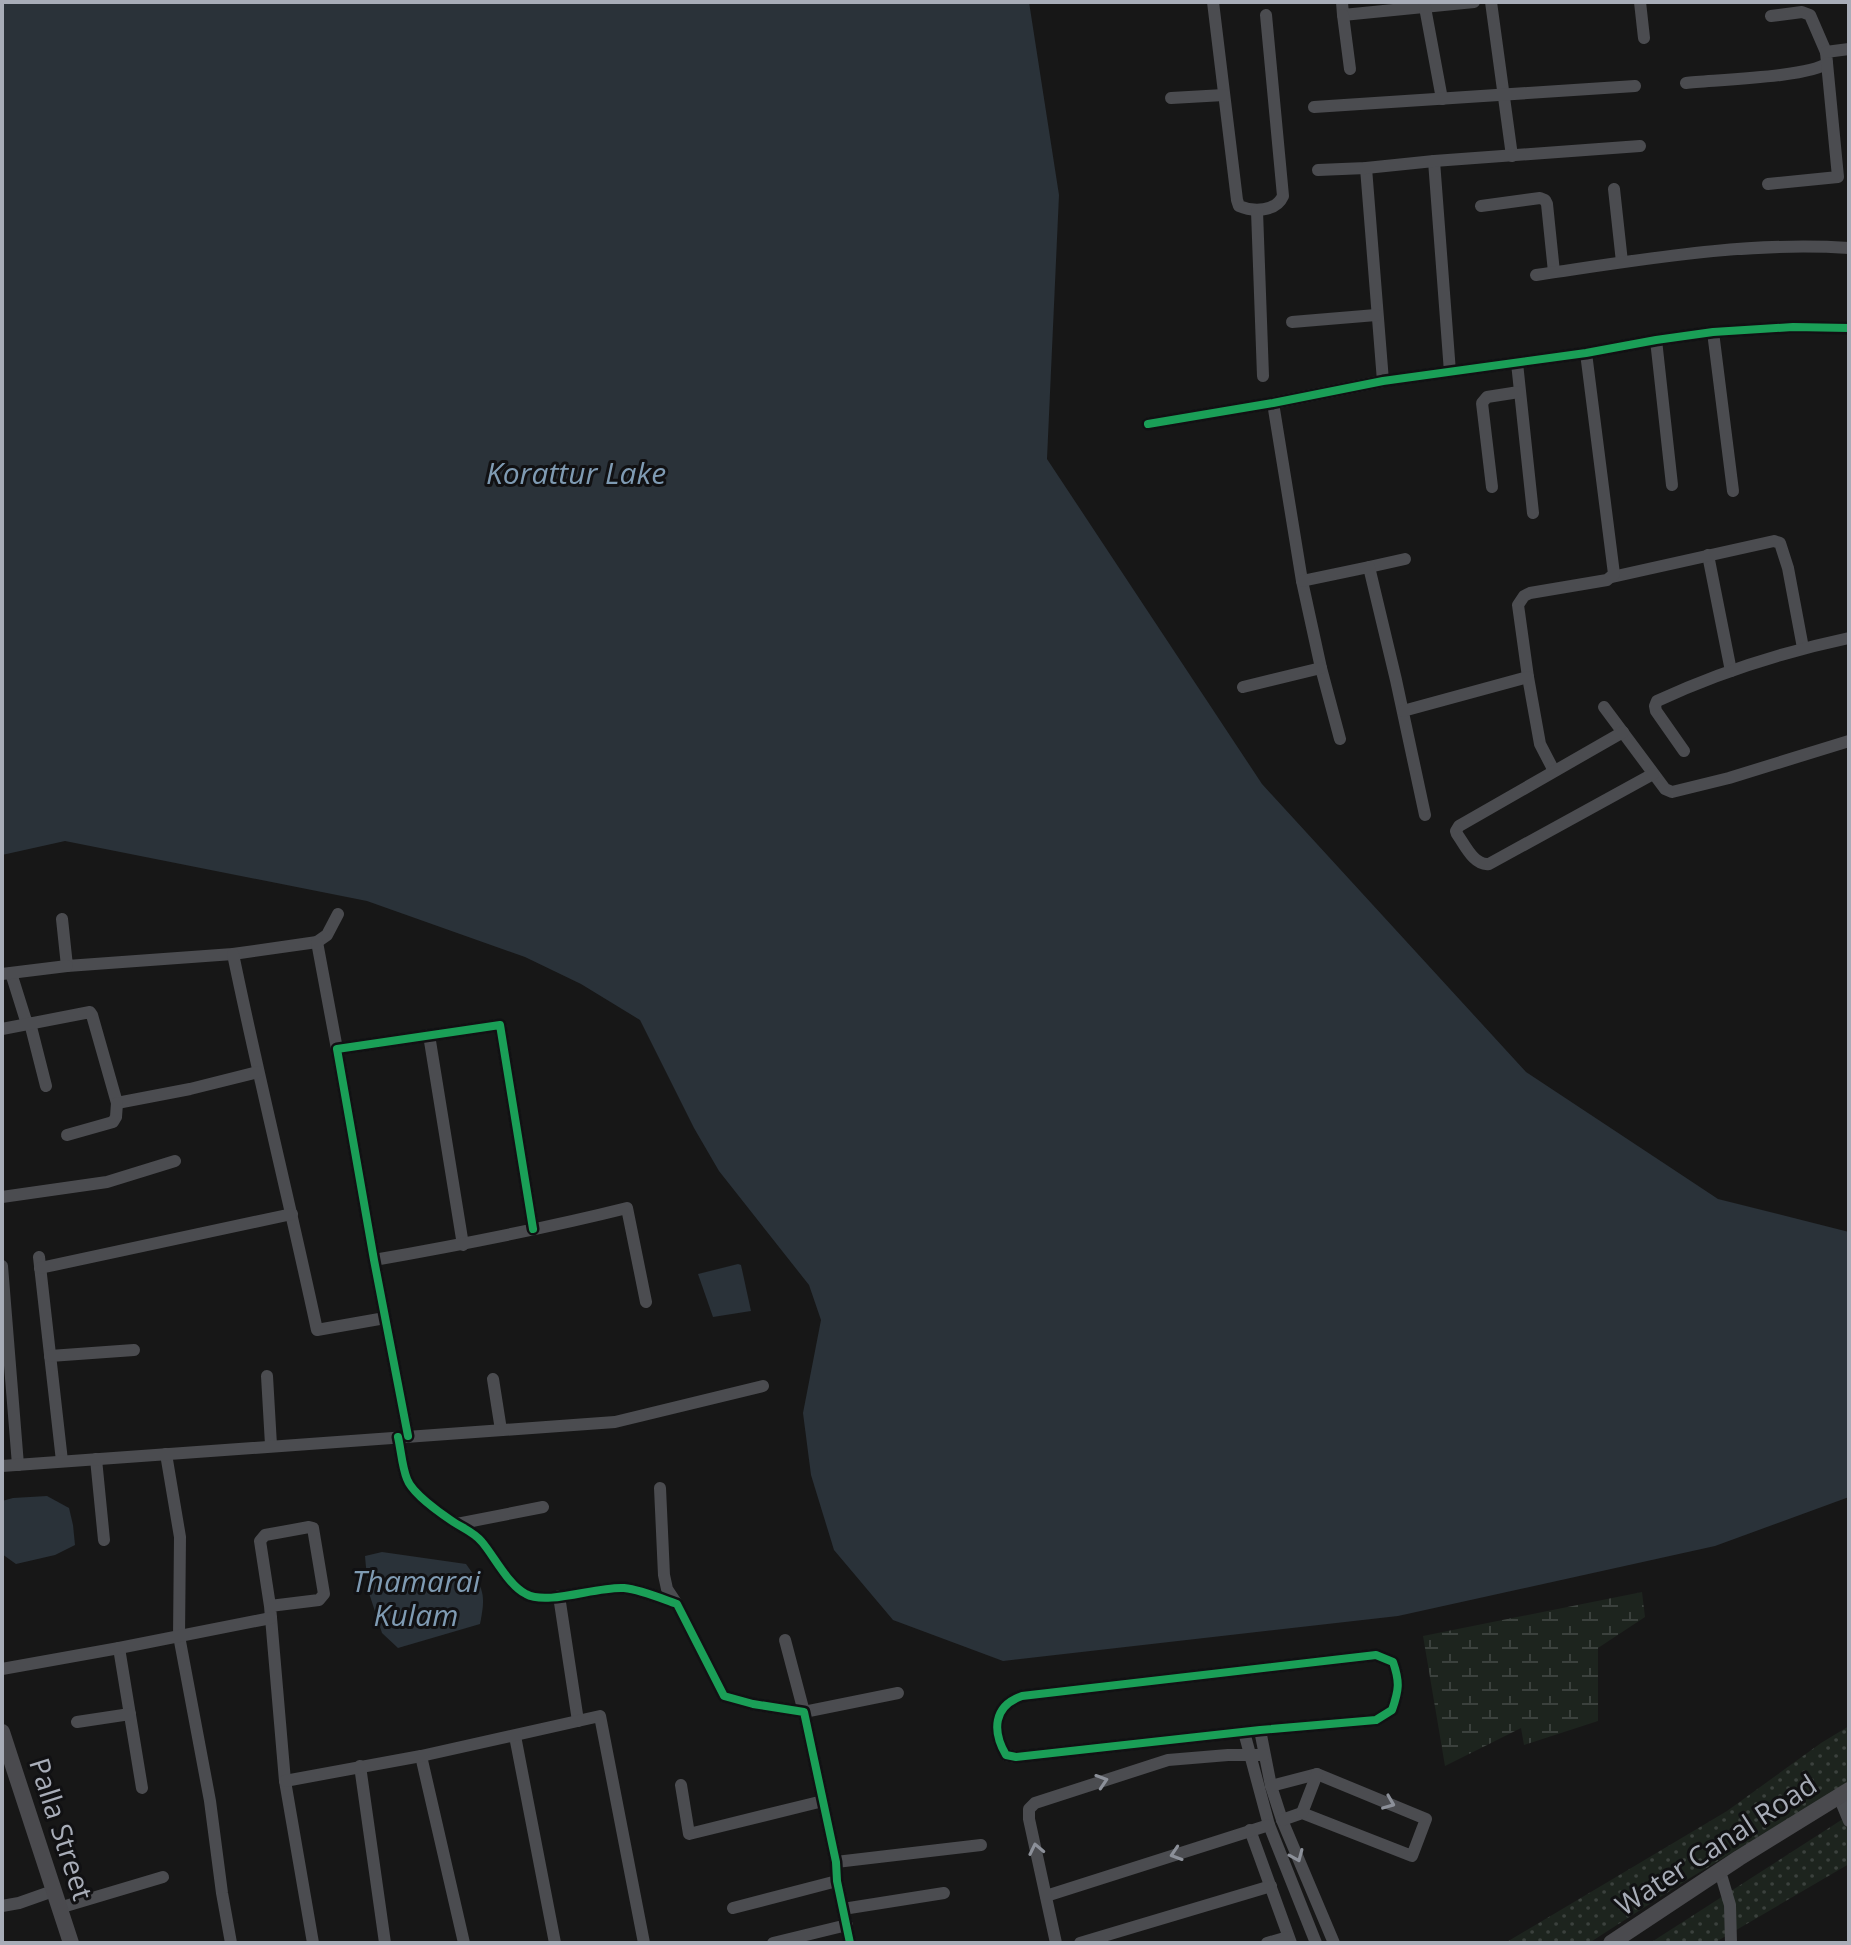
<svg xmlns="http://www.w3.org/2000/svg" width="1851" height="1945" font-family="'Open Sans',sans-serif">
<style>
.grass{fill:url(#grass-dots)}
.wetland{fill:url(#wetland-marsh)}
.water{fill:#2a3239}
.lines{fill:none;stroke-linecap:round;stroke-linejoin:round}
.street{stroke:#4b4c50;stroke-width:12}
.secondary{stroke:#4a4a4e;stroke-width:16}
.cycleway-casing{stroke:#111113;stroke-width:13}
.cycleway{stroke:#1a9f57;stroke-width:8}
.oneway{stroke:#8c9099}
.labels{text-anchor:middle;stroke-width:6;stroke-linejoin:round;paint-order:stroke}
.street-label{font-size:28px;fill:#a8adb8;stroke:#111113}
.water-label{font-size:30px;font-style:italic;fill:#7f9bb3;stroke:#111113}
</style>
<defs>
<pattern id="grass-dots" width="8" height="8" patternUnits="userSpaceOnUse" patternTransform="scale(2)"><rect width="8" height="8" fill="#1d241e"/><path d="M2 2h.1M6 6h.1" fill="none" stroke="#3b413d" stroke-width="1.8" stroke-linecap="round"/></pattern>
<pattern id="wetland-marsh" width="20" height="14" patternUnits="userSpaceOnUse" patternTransform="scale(2)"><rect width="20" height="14" fill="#1d241e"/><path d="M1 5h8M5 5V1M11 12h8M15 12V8" fill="none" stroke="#3b413d"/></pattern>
</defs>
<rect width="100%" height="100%" fill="#171717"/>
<!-- grass -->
<g class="grass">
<path d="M1849,1726V1782L1835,1791L1690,1878L1589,1943H1505L1727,1811L1821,1743Z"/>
<path d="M1849,1815V1864L1714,1943H1650Z"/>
</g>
<!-- wetland -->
<path class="wetland" d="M1642,1592L1645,1617L1598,1648V1721L1524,1745L1521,1728L1445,1766L1423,1636Z"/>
<!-- water -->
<g class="water">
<path d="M2,2H1029L1059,195L1047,459L1262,784L1526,1072L1718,1199L1849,1232V1497L1715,1546L1398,1616L1003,1661L893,1620L834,1550L811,1475L803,1413L821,1320L809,1285L719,1171L694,1128L640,1020L581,984L525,957L367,901L65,841L2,855Z"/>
<path d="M738,1264L741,1265L751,1311L713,1317L698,1274Z"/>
<path d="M47,1496L69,1508L73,1525L75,1545L55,1555L16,1564L2,1554V1501L13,1498Z"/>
<path d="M382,1552L466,1564C484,1589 486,1594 480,1624L398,1648L382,1633L368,1590L365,1556Z"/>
</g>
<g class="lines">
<!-- street -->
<g class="street">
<path d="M1213,2L1237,200L1239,206C1253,212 1276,212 1283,196L1266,15"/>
<path d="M1342,2L1343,15L1474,2"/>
<path d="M1424,2L1442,99"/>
<path d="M1491,2L1512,156"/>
<path d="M1640,2L1644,38"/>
<path d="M1343,15L1350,69"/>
<path d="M1771,16L1802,12L1810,15L1826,52"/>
<path d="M1686,83C1713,80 1811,77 1827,63L1826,52L1849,49"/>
<path d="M1171,98L1224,95"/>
<path d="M1314,107L1635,86"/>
<path d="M1434,161L1450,372"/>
<path d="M1366,168L1383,381"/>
<path d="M1318,170L1366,168L1434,161L1640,146"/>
<path d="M1768,184L1838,177L1827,63"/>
<path d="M1614,189L1622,262"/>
<path d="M1481,206L1540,198L1545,200L1547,204L1554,272"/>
<path d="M1257,211L1263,376"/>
<path d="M1536,275C1640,260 1744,241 1849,248"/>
<path d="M1292,322L1376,315"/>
<path d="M1713,332L1733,491"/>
<path d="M1656,340L1672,485"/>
<path d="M1517,363L1533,513"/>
<path d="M1273,403L1302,581L1321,668L1340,739"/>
<path d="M1148,424L1273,403L1383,381L1586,353L1656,340L1713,332L1793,327L1849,328"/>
<path d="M1492,487L1482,403L1487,397L1519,392"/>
<path d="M1708,555L1731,671"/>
<path d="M1369,567L1405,559"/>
<path d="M1612,577L1774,541L1780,543L1788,568L1803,648"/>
<path d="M1302,581L1369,567L1396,680L1425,815"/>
<path d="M1528,677L1518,605L1524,596L1530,593L1607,580L1614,574L1586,353"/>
<path d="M1243,687L1321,668"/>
<path d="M1604,707L1665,789L1672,792L1729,778L1849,741"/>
<path d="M1403,711L1528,677L1540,744L1554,771"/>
<path d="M1623,732L1459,826L1456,831L1457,834C1465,845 1474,866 1489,864L1653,774"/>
<path d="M1684,751L1656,711L1655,706L1657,701C1719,672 1783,652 1849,638"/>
<path d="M62,919L67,966L233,954L317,942L327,935L338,914"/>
<path d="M317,942L337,1049"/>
<path d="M233,954C259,1080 290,1204 317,1330L385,1318"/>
<path d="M11,973L27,1024"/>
<path d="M2,974L67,966"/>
<path d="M30,1023L46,1086"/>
<path d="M2,1029L90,1012L92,1015L117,1103L190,1089L258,1072"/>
<path d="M429,1035L463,1245"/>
<path d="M67,1135L113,1122L116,1117L117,1103"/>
<path d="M2,1197L107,1182L175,1161"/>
<path d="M39,1257L62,1461"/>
<path d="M374,1260C459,1245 543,1229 627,1208L646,1302"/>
<path d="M2,1266L18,1465"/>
<path d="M40,1268L292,1214"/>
<path d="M50,1356L134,1350"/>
<path d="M267,1376L271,1445"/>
<path d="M493,1379L501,1430"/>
<path d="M408,1436L374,1260L337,1049L500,1025L533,1229"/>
<path d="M398,1437C401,1450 402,1467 407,1479C412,1493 440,1513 452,1521C462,1528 474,1532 482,1542C494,1556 509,1586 526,1594C547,1606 597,1586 624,1588C642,1590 660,1598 677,1604L724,1696L753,1704L804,1712L836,1862L837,1881L850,1943"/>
<path d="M166,1454L180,1537L179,1636L210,1801L222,1893L231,1943"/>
<path d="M96,1459L104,1540"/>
<path d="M2,1466L615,1422L763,1386"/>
<path d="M660,1488L664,1575L667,1589L677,1604"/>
<path d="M457,1524L543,1507"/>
<path d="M559,1596L578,1721"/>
<path d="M270,1606L319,1600L324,1594L313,1528L309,1527L265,1535L260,1541L270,1606L285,1781L313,1943"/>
<path d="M785,1640L804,1712L898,1693"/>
<path d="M119,1648L142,1788"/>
<path d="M1376,1655L1393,1662C1400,1682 1399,1690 1392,1710L1376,1720L1260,1730L1016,1757L1006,1755C992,1731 993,1706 1022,1696Z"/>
<path d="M2,1669L119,1648L271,1618"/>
<path d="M77,1722L130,1714"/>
<path d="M1260,1730L1271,1786L1282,1820L1334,1943"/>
<path d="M1244,1732L1269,1825L1316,1943"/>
<path d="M515,1736L555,1943"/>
<path d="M421,1756L464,1943"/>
<path d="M360,1766L385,1943"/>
<path d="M285,1781L421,1756L600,1716L644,1943"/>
<path d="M681,1785L689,1834L823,1801"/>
<path d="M1271,1786L1317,1774L1426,1819L1412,1856L1302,1813L1282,1820"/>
<path d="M1839,1797L1849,1821"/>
<path d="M1302,1813L1317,1774"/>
<path d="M1250,1830L1291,1943"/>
<path d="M836,1862L981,1845"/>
<path d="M1722,1878L1730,1905L1731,1943"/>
<path d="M1046,1896L1269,1825"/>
<path d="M2,1906L19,1903L53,1891"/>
<path d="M59,1908L163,1877"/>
<path d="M733,1908L837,1881"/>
<path d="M843,1909L944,1893"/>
<path d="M773,1943L847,1925"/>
<path d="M1056,1943L1029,1819V1809L1035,1803L1168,1760L1228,1755H1264"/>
<path d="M1080,1943L1271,1886"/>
<path d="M1267,1943L1288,1937"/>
</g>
<!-- secondary -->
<g class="secondary">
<path d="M2,1732L71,1943"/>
<path d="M1611,1943L1739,1858L1849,1790"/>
</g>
<defs>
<g id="cycleway">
<path d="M1148,424L1273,403L1383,381L1586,353L1656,340L1713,332L1793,327L1849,328"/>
<path d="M408,1436L374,1260L337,1049L500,1025L533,1229"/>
<path d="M398,1437C401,1450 402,1467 407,1479C412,1493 440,1513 452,1521C462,1528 474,1532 482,1542C494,1556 509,1586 526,1594C547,1606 597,1586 624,1588C642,1590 660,1598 677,1604L724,1696L753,1704L804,1712L836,1862L837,1881L850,1943"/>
<path d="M1376,1655L1393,1662C1400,1682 1399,1690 1392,1710L1376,1720L1260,1730L1016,1757L1006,1755C992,1731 993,1706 1022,1696Z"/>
</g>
</defs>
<!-- cycleway casing -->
<use href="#cycleway" class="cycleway-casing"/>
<!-- cycleway -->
<use href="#cycleway" class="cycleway"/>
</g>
<!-- one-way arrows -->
<defs><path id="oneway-chevron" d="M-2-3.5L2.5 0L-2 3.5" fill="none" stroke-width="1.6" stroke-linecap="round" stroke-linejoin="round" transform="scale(2)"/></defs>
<g class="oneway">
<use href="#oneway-chevron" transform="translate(1102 1781) rotate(-18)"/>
<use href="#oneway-chevron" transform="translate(1389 1803) rotate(22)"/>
<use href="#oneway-chevron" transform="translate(1036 1849) rotate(-102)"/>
<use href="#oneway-chevron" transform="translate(1176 1854) rotate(162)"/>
<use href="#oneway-chevron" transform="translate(1297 1856) rotate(67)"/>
</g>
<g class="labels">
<!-- street labels -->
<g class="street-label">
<text transform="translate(61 1829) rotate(72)" y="10">Palla Street</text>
<text transform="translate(1716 1845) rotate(-33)" y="10">Water Canal Road</text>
</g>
<!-- water labels -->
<g class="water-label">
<text x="576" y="484">Korattur Lake</text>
<text x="416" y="1592">Thamarai<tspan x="416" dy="34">Kulam</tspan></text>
</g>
</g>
<!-- border -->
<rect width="1851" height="1945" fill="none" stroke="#a8adb8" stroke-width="8"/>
</svg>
